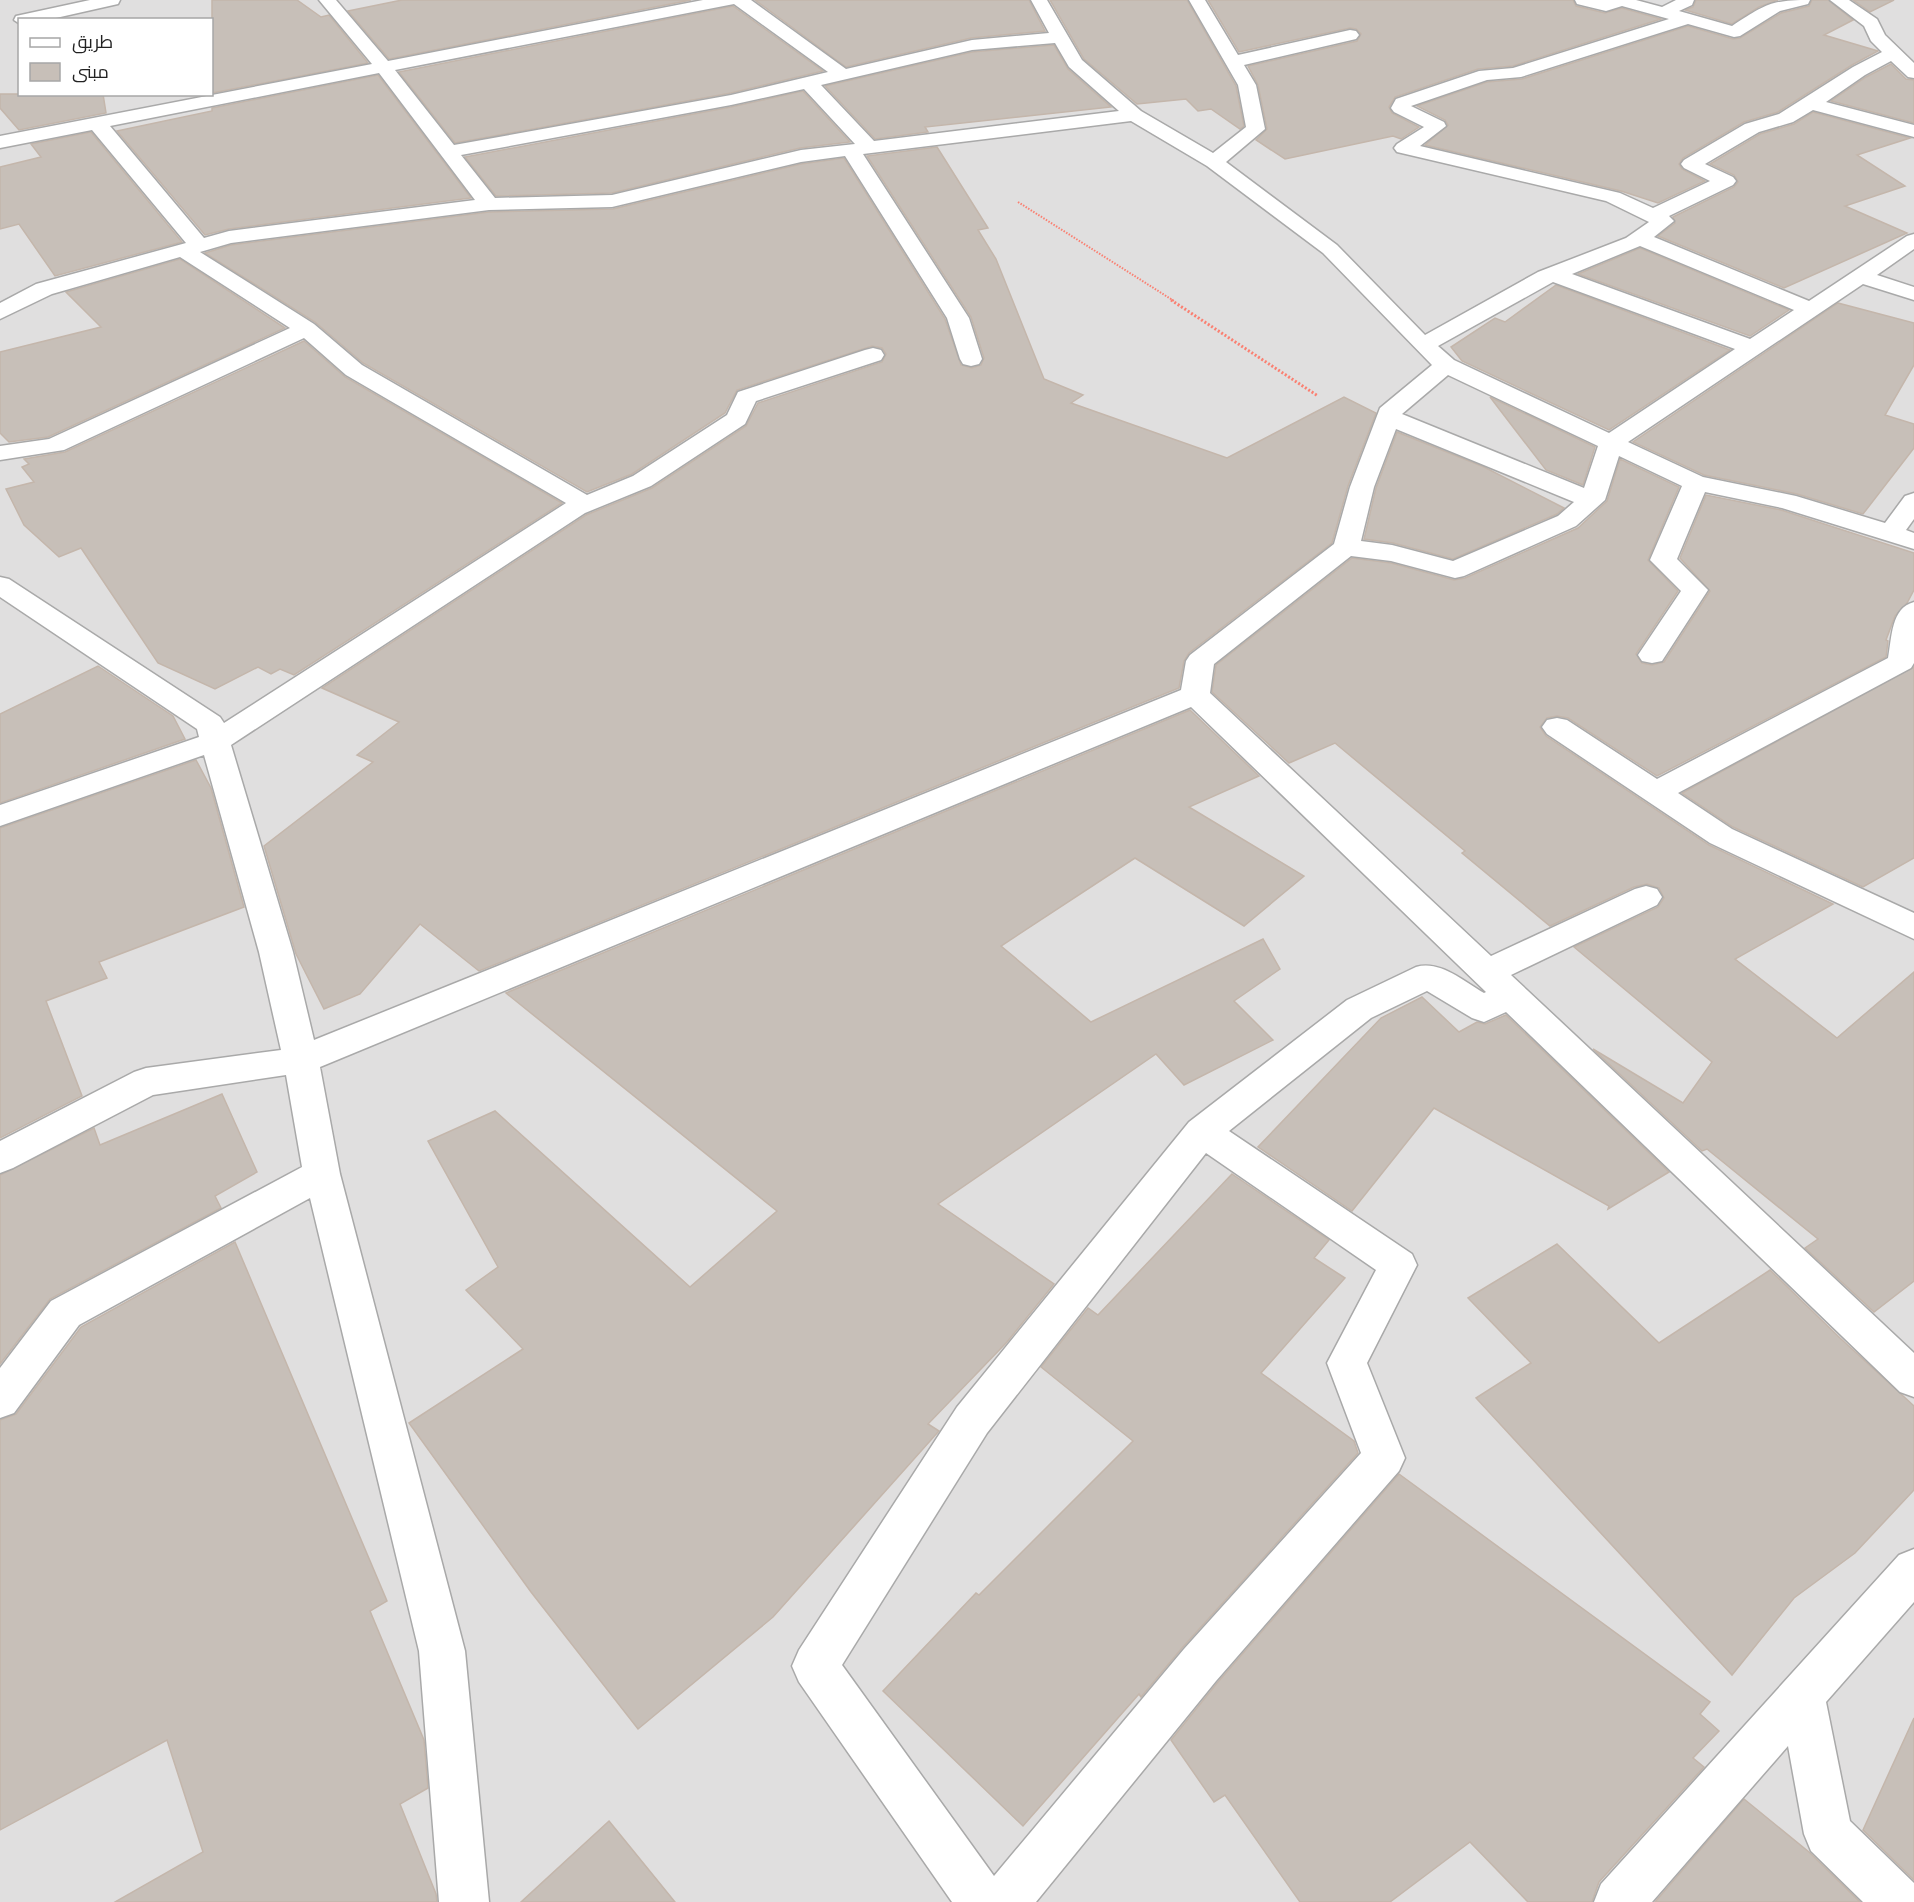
<svg xmlns="http://www.w3.org/2000/svg" width="1914" height="1902" font-family="Raleway,Cairo,sans-serif">
<style>
.residential{fill:#e0dfdf;fill-rule:evenodd}
.building{fill:#c7bfb8;stroke:#c4b6ab;stroke-width:1.5}
.lines{fill:none;stroke-linecap:round;stroke-linejoin:round}
.minor-casing{stroke:#a9a9a9;stroke-width:3}
.path-far1{stroke:#fa8072;stroke-width:2;stroke-dasharray:1.5 1.5;stroke-linecap:butt}
.path{stroke:#fa8072;stroke-width:3;stroke-dasharray:2 2;stroke-linecap:butt}
.minor{fill:#fff;fill-rule:evenodd}
</style>
<rect width="100%" height="100%" fill="#f2efe9"/>
<!-- residential -->
<path class="residential" d="M0,0H1914V1902H0ZM20,20H212V94H20Z"/>
<!-- building -->
<g class="building">
<path d="M212,0H297L321,17L329,15L368,63L212,93Z"/>
<path d="M402,0H691L389,59L348,11Z"/>
<path d="M755,0H1029L1045,31L971,38L846,67Z"/>
<path d="M1050,0H1187L1236,86L1244,126L1240,129L1211,109L1198,111L1186,99L1137,104L1084,59Z"/>
<path d="M1208,0H1573L1576,6L1605,13L1622,8L1661,19L1513,66L1478,69L1395,97L1389,107L1392,113L1419,127L1401,139L1393,136L1285,159L1256,140L1267,129L1258,85L1248,66L1357,41L1361,34L1356,29L1350,28L1239,52Z"/>
<path d="M1696,0H1778L1759,7L1732,24L1685,10L1693,7Z"/>
<path d="M1812,0H1828L1853,20L1824,35L1878,51L1852,65L1778,112L1744,122L1683,158L1679,164L1682,169L1705,181L1658,203L1621,191L1425,145L1448,125L1445,120L1417,106L1487,82L1522,79L1688,26L1733,39L1740,38L1781,13L1809,6Z"/>
<path d="M1853,0H1894L1870,12Z"/>
<path d="M733,6L823,71L731,93L455,143L399,72Z"/>
<path d="M1054,45L1068,69L1111,107L925,127L928,132L875,139L825,86L972,52Z"/>
<path d="M1891,64L1906,79L1914,80V123L1831,101L1866,77Z"/>
<path d="M378,75L471,198L229,229L205,235L117,131L212,111V108Z"/>
<path d="M803,91L850,142L800,148L612,193L496,196L465,157L731,107Z"/>
<path d="M0,94H103L106,113L19,130L0,108Z"/>
<path d="M1813,112L1910,138L1857,155L1905,186L1845,206L1907,233L1784,288L1658,236L1675,223L1673,217L1734,187L1738,182L1734,175L1710,164L1760,134L1794,124Z"/>
<path d="M91,132L182,242L55,276L19,224L0,229V167L41,157L31,144Z"/>
<path d="M937,147L988,228L978,230L996,259L1044,379L1083,395L1071,403L1227,458L1344,397L1376,413L1348,486L1332,543L1189,653L1184,661L1179,688L479,971L420,924L360,994L324,1009L296,954L264,846L373,762L357,755L399,722L322,688L586,515L652,488L746,426L758,403L882,362L886,354L882,348L872,346L737,390L725,413L632,474L587,492L363,363L315,322L205,253L231,245L489,212L613,209L801,164L844,158L945,319L961,365L972,368L981,365L984,358L971,317L867,156Z"/>
<path d="M1640,248L1789,310L1750,336L1578,274Z"/>
<path d="M180,259L285,328L48,437L9,442L0,433V352L101,327L66,292Z"/>
<path d="M1556,285L1730,350L1609,430L1462,361L1451,347L1495,318L1505,322Z"/>
<path d="M1838,303L1914,323V365L1885,415L1914,424V448L1863,514L1797,494L1704,475L1633,442Z"/>
<path d="M304,341L345,377L562,503L294,675L280,669L271,674L258,667L215,689L158,663L81,548L59,557L24,525L6,489L34,482L22,467L29,464L24,459L65,452Z"/>
<path d="M1490,397L1595,447L1583,485L1546,470Z"/>
<path d="M1397,432L1484,467L1564,508L1557,514L1453,559L1393,543L1364,539L1376,488Z"/>
<path d="M1620,459L1679,487L1648,560L1678,591L1636,654L1642,663L1652,665L1664,662L1710,591L1680,558L1706,495L1781,510L1914,553V590L1907,603L1895,616L1886,640L1888,641L1886,657L1657,776L1568,718L1557,716L1547,718L1540,727L1546,736L1709,845L1833,904L1735,959L1837,1038L1914,972V1281L1874,1312L1805,1248L1818,1239L1707,1149L1702,1151L1593,1049L1683,1103L1712,1062L1574,947L1658,907L1664,898L1659,888L1647,884L1634,887L1550,926L1462,853L1465,851L1335,743L1289,763L1212,692L1216,665L1352,558L1391,563L1454,580L1465,578L1578,528L1607,501Z"/>
<path d="M98,666L173,716L185,739L0,803V714Z"/>
<path d="M1914,667V858L1863,887L1733,827L1682,793Z"/>
<path d="M1190,710L1259,776L1189,807L1304,876L1244,926L1135,858L1001,946L1091,1022L1263,939L1280,969L1234,1001L1273,1040L1184,1085L1156,1054L938,1204L1054,1284L1007,1342L928,1424L939,1431L773,1617L638,1729L531,1592L409,1423L523,1349L466,1290L498,1267L428,1141L495,1111L690,1287L777,1211L506,993Z"/>
<path d="M196,760L211,788L244,907L99,962L107,978L46,1001L82,1096L0,1138V828Z"/>
<path d="M1422,997L1459,1032L1477,1022L1485,1024L1506,1015L1669,1172L1608,1209L1609,1206L1434,1108L1352,1211L1258,1147L1381,1018Z"/>
<path d="M222,1094L257,1172L215,1196L221,1208L50,1299L0,1364V1175L94,1128L100,1145Z"/>
<path d="M1232,1174L1329,1240L1314,1258L1345,1278L1261,1373L1354,1441L1358,1453L1182,1648L1141,1697L1139,1694L1023,1826L883,1691L976,1593L979,1595L1133,1441L1041,1367L1088,1308L1098,1315Z"/>
<path d="M235,1242L387,1601L370,1611L424,1740L428,1788L400,1804L436,1894L437,1902H115L203,1852L167,1740L0,1830V1420L16,1414L81,1327Z"/>
<path d="M1557,1244L1659,1343L1770,1270L1840,1338L1914,1406V1490L1855,1553L1794,1598L1732,1675L1476,1398L1531,1363L1468,1298Z"/>
<path d="M1399,1474L1710,1702L1700,1714L1719,1731L1693,1758L1704,1767L1599,1882L1592,1902H1528L1470,1842L1390,1902H1300L1225,1795L1214,1802L1171,1740L1218,1682Z"/>
<path d="M1914,1718V1880L1863,1830Z"/>
<path d="M1744,1799L1809,1852L1860,1902H1655Z"/>
<path d="M609,1821L675,1902H521Z"/>
</g>
<g class="lines">
<defs>
<g id="minor">
<path d="M90,0H120L118,4L47,20H20V24L14,20L16,16Z"/>
<path d="M319,0H336L388,61L703,0H751L846,69L972,40L1049,33L1031,0H1047L1082,60L1141,111L1213,153L1246,127L1238,85L1189,0H1205L1238,55L1350,30L1356,31L1359,35L1356,39L1244,65L1256,85L1265,129L1226,162L1337,245L1425,335L1538,272L1626,238L1649,222L1606,201L1397,152L1394,148L1397,144L1424,127L1394,112L1391,108L1396,99L1479,71L1513,68L1669,19L1622,6L1606,11L1577,4L1575,0H1636L1662,7L1676,0H1694L1692,5L1679,11L1732,26C1765,5 1769,0 1810,0L1808,4L1780,11L1740,36L1734,37L1688,24L1521,77L1487,80L1411,106L1444,122L1446,126L1420,146L1620,193L1653,208L1710,181L1684,168L1681,164L1684,160L1745,124L1779,114L1853,67L1882,52L1871,41L1864,26L1830,0H1849L1877,19L1885,35L1914,63V78L1908,77L1891,61L1865,75L1826,102L1914,125V137L1813,110L1793,122L1759,132L1705,164L1733,177L1736,181L1733,185L1669,216L1674,221L1654,237L1809,301L1907,236L1914,234V249L1877,275L1914,287V300L1863,284L1628,442L1703,477L1796,496L1885,523L1905,496L1914,493V519L1906,530L1914,533V549L1782,508L1705,492L1677,559L1708,590L1662,661L1652,663L1642,661L1638,655L1681,591L1650,560L1682,486L1619,456L1605,500L1576,526L1464,576L1455,578L1391,561L1351,556L1214,664L1210,693L1491,956L1635,889L1646,886L1657,889L1662,897L1657,905L1511,975L1914,1353V1397L1900,1392L1506,1012L1484,1022L1472,1018L1427,991L1371,1018L1229,1131L1412,1254L1417,1265L1367,1363L1405,1458L1399,1471L1216,1681L1036,1902H952L799,1682L792,1666L799,1650L957,1407L1189,1122L1347,1000L1416,967C1440,960 1463,981 1484,993L1486,992L1191,707L320,1067L340,1174L465,1651L489,1902H439L419,1651L310,1198L79,1325L14,1413L0,1418V1368L51,1301L302,1167L286,1075L153,1095L13,1168L0,1173V1141L134,1072L146,1068L281,1050L259,952L204,755L0,826V805L199,737L197,729L0,597V577L9,579L220,717L224,723L566,503L346,375L304,338L64,450L0,460V446L49,439L290,328L180,257L52,294L0,319V303L36,284L186,243L92,130L0,148V136L372,64ZM734,4L828,72L731,95L454,145L395,70ZM1055,43L1069,67L1119,111L874,141L821,85L972,50ZM379,73L475,200L229,231L204,238L110,126ZM804,89L855,144L801,150L612,195L495,198L461,155L731,105ZM1131,121L1207,166L1323,253L1432,365L1380,408L1350,487L1334,544L1190,655L1186,661L1181,690L314,1040L293,952L231,745L585,513L651,486L745,424L756,401L881,360L884,355L881,350L873,348L865,350L738,392L727,415L633,476L587,495L362,365L314,324L200,252L231,243L489,210L612,207L801,162L845,156L947,318L960,359L963,364L971,366L979,364L982,359L969,318L863,154ZM1640,246L1794,310L1750,339L1572,274ZM1553,282L1735,349L1609,433L1454,360L1438,346ZM1448,375L1598,446L1584,488L1402,414ZM1396,429L1574,502L1558,516L1453,561L1392,545L1361,541L1374,487ZM1206,1153L1376,1270L1327,1363L1361,1453L1184,1649L994,1876L842,1665L987,1433Z"/>
<path d="M1914,602V663L1911,668L1678,793L1732,829L1914,913V939L1710,843L1547,734L1542,727L1547,720L1557,718L1567,720L1657,779L1888,658C1892,637 1891,608 1914,602Z"/>
<path d="M1914,1549V1602L1826,1702L1850,1821L1914,1883V1902H1863L1811,1851L1804,1834L1788,1746L1652,1902H1594L1601,1884L1899,1555Z"/>
</g>
</defs>
<!-- minor casing -->
<use href="#minor" class="minor-casing"/>
<!-- path-far1 -->
<path class="path-far1" d="M1018,202L1174,301"/>
<!-- path -->
<path class="path" d="M1171,300L1318,396"/>
<!-- minor -->
<use href="#minor" class="minor"/>
</g>
<!-- legend -->
<rect x="18" y="18" width="195" height="78" fill="#ffffff" stroke="#a7a7a7" stroke-width="1.5"/>
<rect x="30" y="38" width="30" height="9" fill="#ffffff" stroke="#a7a7a7" stroke-width="1.5"/>
<text x="72" y="48" font-size="18" fill="#222222">طريق</text>
<rect x="30" y="63" width="30" height="18" fill="#c7bfb8" stroke="#a7a7a7" stroke-width="1.5"/>
<text x="72" y="78" font-size="18" fill="#222222">مبنى</text>
</svg>
